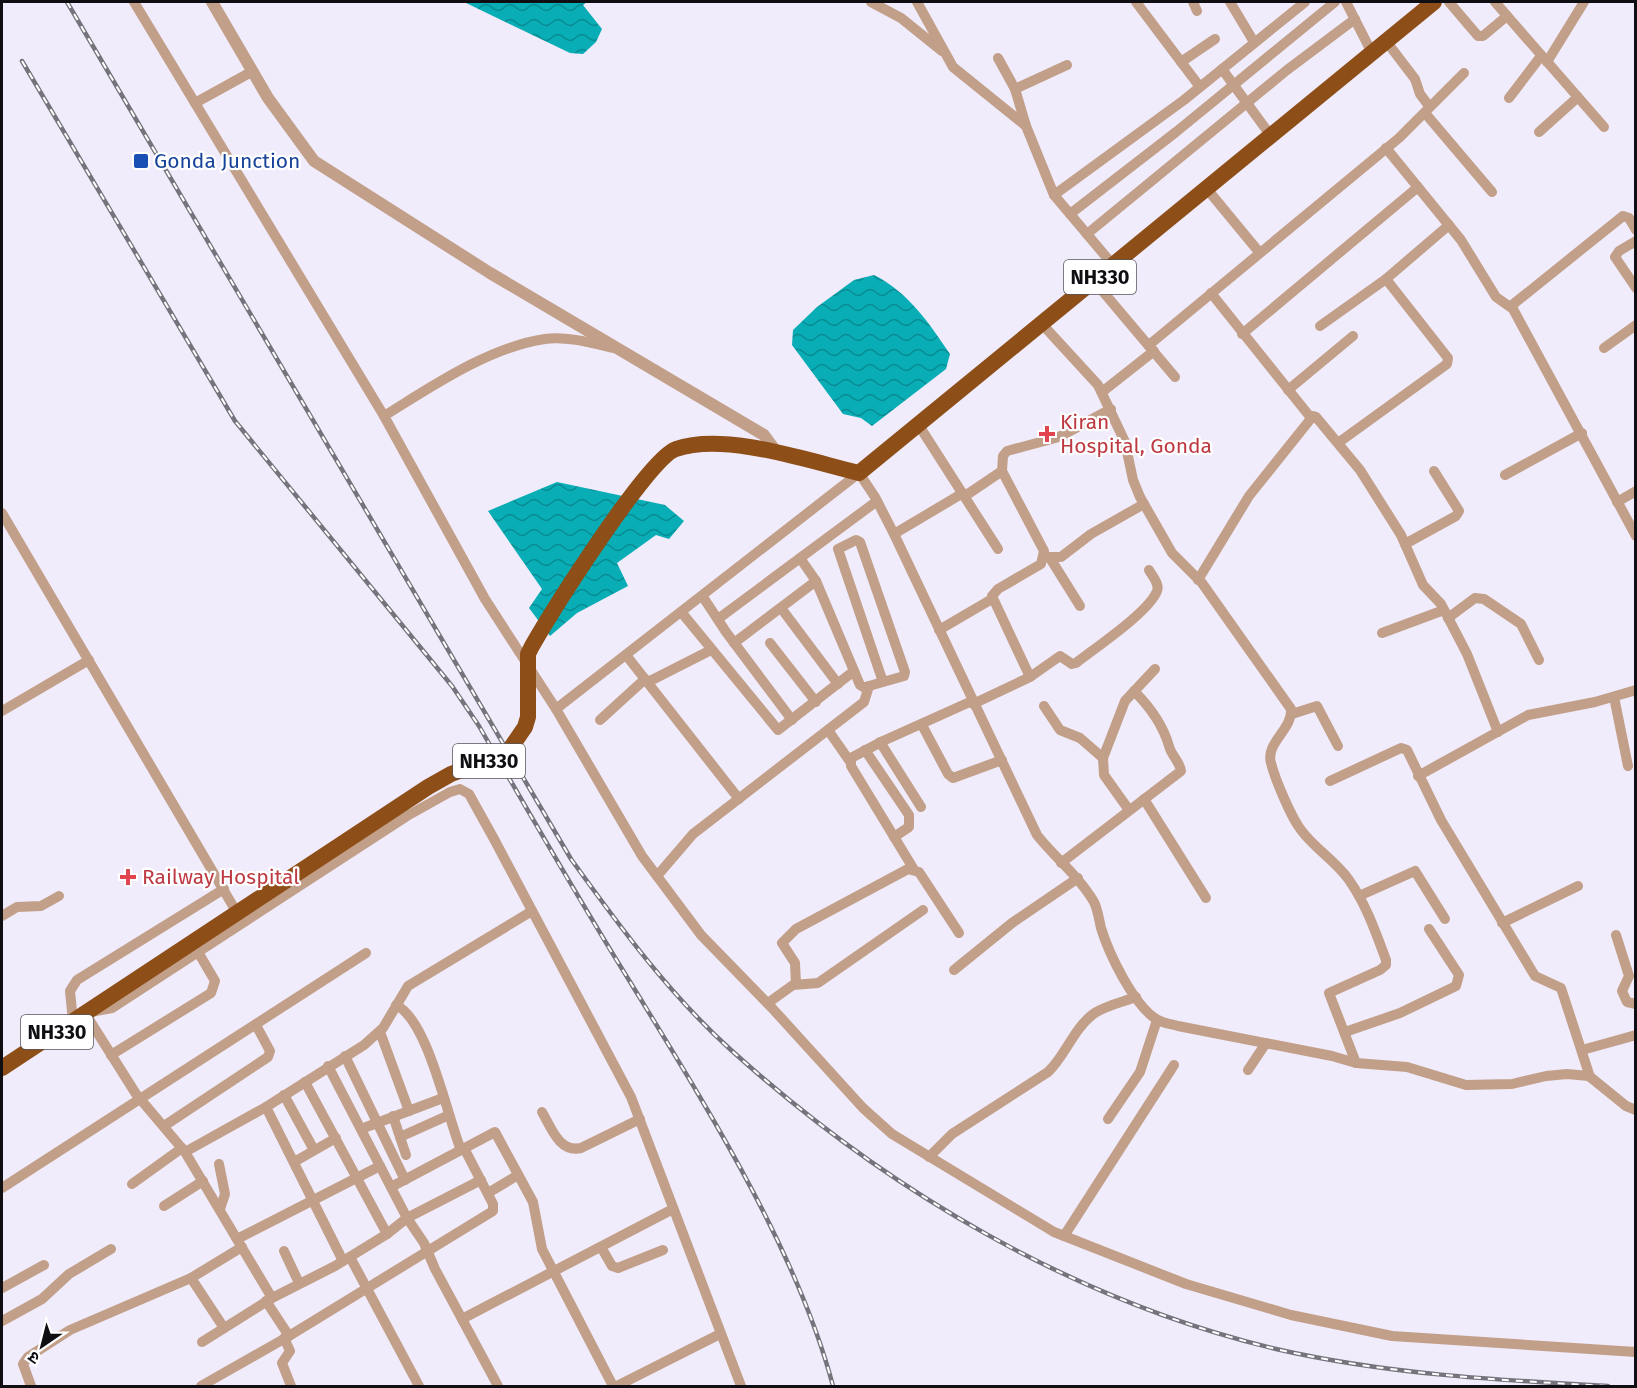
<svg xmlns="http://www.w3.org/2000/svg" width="1637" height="1388" font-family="'Fira Sans','Noto Sans Devanagari',sans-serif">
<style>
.water{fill:url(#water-waves)}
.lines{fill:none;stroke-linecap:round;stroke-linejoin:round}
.minor{stroke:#c29f89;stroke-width:10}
.tertiary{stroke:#c29f89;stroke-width:12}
.trunk{stroke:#8e4e18;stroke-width:16}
.rail-casing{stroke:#75737c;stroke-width:4.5}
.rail{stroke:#fff;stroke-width:2;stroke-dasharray:7;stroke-linecap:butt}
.transit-dot{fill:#1a4fb4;stroke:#fff;stroke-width:2}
.health-dot{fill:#e0444e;stroke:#fff;stroke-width:2}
.labels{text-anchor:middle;stroke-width:4.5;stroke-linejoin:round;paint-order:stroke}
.shield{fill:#fff;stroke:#57565a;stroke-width:1.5}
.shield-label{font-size:20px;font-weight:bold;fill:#0f0e13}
.transit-label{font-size:21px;fill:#164399;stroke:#fff;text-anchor:start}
.health-label{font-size:21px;fill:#be3a42;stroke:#fff;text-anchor:start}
</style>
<defs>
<pattern id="water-waves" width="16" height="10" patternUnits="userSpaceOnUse" patternTransform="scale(1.5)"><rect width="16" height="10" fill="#09adb5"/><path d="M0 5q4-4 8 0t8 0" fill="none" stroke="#088b92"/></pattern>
</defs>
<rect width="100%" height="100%" fill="#f0ecfb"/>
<!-- water -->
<g class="water">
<path d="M464,2H587L583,5L602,29L596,42L583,54L570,53Z"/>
<path d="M874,275C908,292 929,323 950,354L946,369L872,426L861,418L843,414L792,345L793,330L817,307L854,280Z"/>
<path d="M557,482L665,505L684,521L669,539L656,535L617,563L628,586L577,613L550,636L529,608L542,589L488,511Z"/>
</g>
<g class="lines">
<!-- minor -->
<g class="minor">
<path d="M134,2L384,416"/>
<path d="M871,2L901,18L942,51"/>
<path d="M917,2L953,67L1026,126L1054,195L1113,265"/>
<path d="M1136,2L1200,87"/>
<path d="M1193,2L1197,11"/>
<path d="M1230,2L1254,42"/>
<path d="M1346,2L1372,53"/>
<path d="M1449,2L1478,36H1483L1507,16"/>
<path d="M1495,2L1604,127"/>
<path d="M1386,41L1415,79L1420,94L1429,106"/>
<path d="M998,58L1015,89L1026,126"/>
<path d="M1181,62L1215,39"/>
<path d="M1547,62L1584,2"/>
<path d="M1222,69L1271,136"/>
<path d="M1015,89L1067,65"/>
<path d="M1509,98L1541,56"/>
<path d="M195,103L253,71"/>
<path d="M1425,113L1492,192"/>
<path d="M1539,132L1578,97"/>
<path d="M1386,148L1461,240L1496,297L1513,309L1636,536"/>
<path d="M1207,189L1259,252"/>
<path d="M1054,195L1184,100L1305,2"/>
<path d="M1070,214L1176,132L1335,2"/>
<path d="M1087,234L1287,70L1355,19"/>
<path d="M1636,241L1619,251L1615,257L1636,288"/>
<path d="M1094,281L1175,377"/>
<path d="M1211,293L1311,418"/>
<path d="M1511,306L1623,216L1629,218L1636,230"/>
<path d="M1042,324L1098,385L1125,442L1133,480L1140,497L1172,553L1202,583L1291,709C1293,729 1265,743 1271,763C1275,779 1291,817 1301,830C1315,849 1336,861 1349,880C1366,904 1376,933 1386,960V965L1380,970L1329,993L1356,1063"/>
<path d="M1320,326L1386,279L1449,225"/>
<path d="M1242,334L1418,187"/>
<path d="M1149,345L1399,138L1464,73"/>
<path d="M613,348C592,343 567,336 545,339C489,347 431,387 384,416L485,599L556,709L642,856L701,935L772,1008L863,1108L892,1134L1054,1232L1186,1284L1291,1315L1392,1336L1636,1352"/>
<path d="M1604,348L1636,325"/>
<path d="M1288,390L1353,336"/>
<path d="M1102,392L1154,351"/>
<path d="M918,424L998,549"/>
<path d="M1338,443L1447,364L1448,358L1386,279"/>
<path d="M1002,471L1044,551L1041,564L998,589L992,596L1030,677"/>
<path d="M1505,475L1582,433"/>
<path d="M965,496L1002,471L1003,456L1007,451L1059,437L1111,409"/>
<path d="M1617,502L1636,491"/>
<path d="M2,513L240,918"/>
<path d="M894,534L963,493"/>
<path d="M1405,544L1456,516L1459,511L1434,471"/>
<path d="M1044,557H1061L1091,534L1144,504"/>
<path d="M800,558L816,581L860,685L865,688L869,686L904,676L905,672L860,542L856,540L838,549L883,682"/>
<path d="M1050,558L1080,606"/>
<path d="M1198,580L1249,496L1313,416L1316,417L1360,470L1401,535L1423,585L1441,604L1467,654L1498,732"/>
<path d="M703,597L726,632L792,720"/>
<path d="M781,608L838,684"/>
<path d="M682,613L778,730L854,671"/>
<path d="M1448,618L1475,598L1484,599L1521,624L1539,660"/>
<path d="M718,619L877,501"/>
<path d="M939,630L992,599"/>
<path d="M1382,633L1444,610"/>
<path d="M734,643L816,581"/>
<path d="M770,643L816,702"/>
<path d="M626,655L739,799"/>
<path d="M648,682L711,650"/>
<path d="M1614,697L1628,766"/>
<path d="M973,704L1030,677L1060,656L1072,664L1076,663C1095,648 1149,612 1157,591C1160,584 1152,576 1149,570"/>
<path d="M1044,706L1060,730L1080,738L1103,758"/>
<path d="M556,709L859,473L875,497L894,534L1037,835C1055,858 1079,876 1094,902C1098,910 1099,920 1101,928C1109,954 1133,1004 1156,1019C1162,1023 1171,1024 1178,1026L1332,1056L1356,1063L1407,1067L1466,1085L1512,1084L1546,1076L1567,1074L1589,1076L1626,1106L1636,1110"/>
<path d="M2,711L89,660"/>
<path d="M1292,714L1317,706L1338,746"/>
<path d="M600,720L645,679"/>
<path d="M922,725L948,774L953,778L1002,760"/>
<path d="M828,730L851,763"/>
<path d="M880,742L921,807"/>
<path d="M865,750L909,815V827L894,837"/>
<path d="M1418,776L1528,715L1595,702L1636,690"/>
<path d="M1330,781L1401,748L1407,750L1441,820L1535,976L1561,988L1590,1077"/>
<path d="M1144,799L1206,898"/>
<path d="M1129,810L1104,775L1103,758L1125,701L1155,669"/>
<path d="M1061,863L1181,771C1180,762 1171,755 1169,746C1163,725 1149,706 1134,691"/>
<path d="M913,868L851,766V758L883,741L972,701"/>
<path d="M657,876L693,834L864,702L869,686"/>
<path d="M1359,896L1415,871L1445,919"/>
<path d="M2,916L17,907L41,906L59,896"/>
<path d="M1502,923L1578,886"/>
<path d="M1616,935L1629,976L1622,991L1627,1002L1636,1004"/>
<path d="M954,970L1012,923L1078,878"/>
<path d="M796,984L795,963L782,943L796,929L908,869L919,872L959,933"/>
<path d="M768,1003L793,985L818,983L923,910"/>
<path d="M396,1005C428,1020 447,1116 461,1150"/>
<path d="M73,1021L70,991L77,980L224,889"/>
<path d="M380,1032L409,1111"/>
<path d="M1345,1032L1400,1013L1456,986L1459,975L1429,929"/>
<path d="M1582,1050L1636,1035"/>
<path d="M111,1055L211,993L215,981L198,952"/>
<path d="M345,1056L405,1180"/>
<path d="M328,1066L407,1218L424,1243L435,1269L498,1386"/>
<path d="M1248,1070L1266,1043"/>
<path d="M305,1082L387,1234"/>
<path d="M284,1095L314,1150"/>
<path d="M266,1107L343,1261"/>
<path d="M542,1112C551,1127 559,1153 581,1148L640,1119"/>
<path d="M393,1116L406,1155"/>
<path d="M1108,1119L1140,1072L1157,1020"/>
<path d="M164,1126L268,1057L270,1051L256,1025"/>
<path d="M361,1129L443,1098"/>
<path d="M400,1137L449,1115"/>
<path d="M185,1152L266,1107L364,1045L383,1028L408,986L532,911"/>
<path d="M929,1157L952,1134L1048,1072C1065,1056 1073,1030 1092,1015C1103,1006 1123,1002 1136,997"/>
<path d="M294,1162L336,1138"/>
<path d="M219,1164L225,1194L220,1209"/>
<path d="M132,1184L182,1148"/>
<path d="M391,1187L495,1132L533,1202L542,1249L613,1386"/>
<path d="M2,1188L366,953"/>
<path d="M488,1193L518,1175"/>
<path d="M164,1206L203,1181"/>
<path d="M1064,1236L1174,1065"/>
<path d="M237,1239L380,1166"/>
<path d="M601,1247L612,1266L618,1268L663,1250"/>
<path d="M284,1251L299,1283"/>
<path d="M350,1257L419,1386"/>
<path d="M191,1278L224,1328"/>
<path d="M2,1288L44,1265"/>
<path d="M272,1298L185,1152L136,1094L85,1013L112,1008L407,816L450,792L460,789L469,794L494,839L631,1097L741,1386"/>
<path d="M266,1301L289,1336L493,1211V1204L464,1148"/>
<path d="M462,1319L673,1209"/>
<path d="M2,1321L42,1299L69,1274L111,1249"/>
<path d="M284,1338L290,1351L282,1363L291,1386"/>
<path d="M202,1342L272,1298L335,1266L387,1234L407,1218L481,1180"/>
<path d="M31,1386L23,1364L28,1357L70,1330L191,1278L242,1247"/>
<path d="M201,1386L289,1336"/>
<path d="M617,1386L720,1334"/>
</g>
<!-- tertiary -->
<path class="tertiary" d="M212,2L268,98L314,161L490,273L764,435L775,450"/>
<!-- trunk -->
<path class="trunk" d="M2,1068L428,787L451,774L505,754L512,746L525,727L528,717V654L532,646C551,613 648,458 676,449C725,432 809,461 859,473L1434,2"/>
<defs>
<g id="rail">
<path d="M67,2L571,859C620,927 670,995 731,1050C885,1189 1074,1301 1276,1349C1385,1374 1496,1380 1608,1386"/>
<path d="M22,61L235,421L452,686L479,726C529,813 579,900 632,985C706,1106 797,1250 833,1386"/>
</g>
</defs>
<!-- rail casing -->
<use href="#rail" class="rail-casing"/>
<!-- rail -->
<use href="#rail" class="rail"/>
</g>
<!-- markers -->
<rect class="transit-dot" x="133" y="153" width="16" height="16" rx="3"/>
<g class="health-dot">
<path d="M1044 425h6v6h6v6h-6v6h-6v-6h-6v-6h6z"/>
<path d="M125 868h6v6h6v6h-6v6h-6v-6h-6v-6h6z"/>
</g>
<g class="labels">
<!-- shield labels -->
<g class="shield">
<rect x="1064" y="260" width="72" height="34" rx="4.5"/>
<rect x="453" y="744" width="72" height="34" rx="4.5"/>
<rect x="21" y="1015" width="72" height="34" rx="4.5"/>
</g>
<g class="shield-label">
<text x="1100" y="284">NH330</text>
<text x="489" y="768">NH330</text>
<text x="57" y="1039">NH330</text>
</g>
<!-- transit labels -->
<g class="transit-label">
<text x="154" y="168">Gonda Junction</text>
</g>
<!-- health labels -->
<g class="health-label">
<text x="1060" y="429">Kiran<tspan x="1060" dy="24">Hospital, Gonda</tspan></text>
<text x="142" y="884">Railway Hospital</text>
</g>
</g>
<!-- border -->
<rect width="1637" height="1388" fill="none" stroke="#0f0e13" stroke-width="6"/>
<!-- north arrow -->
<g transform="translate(42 1346) rotate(215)" stroke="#ffffff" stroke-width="4.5" paint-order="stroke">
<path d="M0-4.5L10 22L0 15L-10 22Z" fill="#0f0e13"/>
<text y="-9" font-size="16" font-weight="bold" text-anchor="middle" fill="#0f0e13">उ</text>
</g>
</svg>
